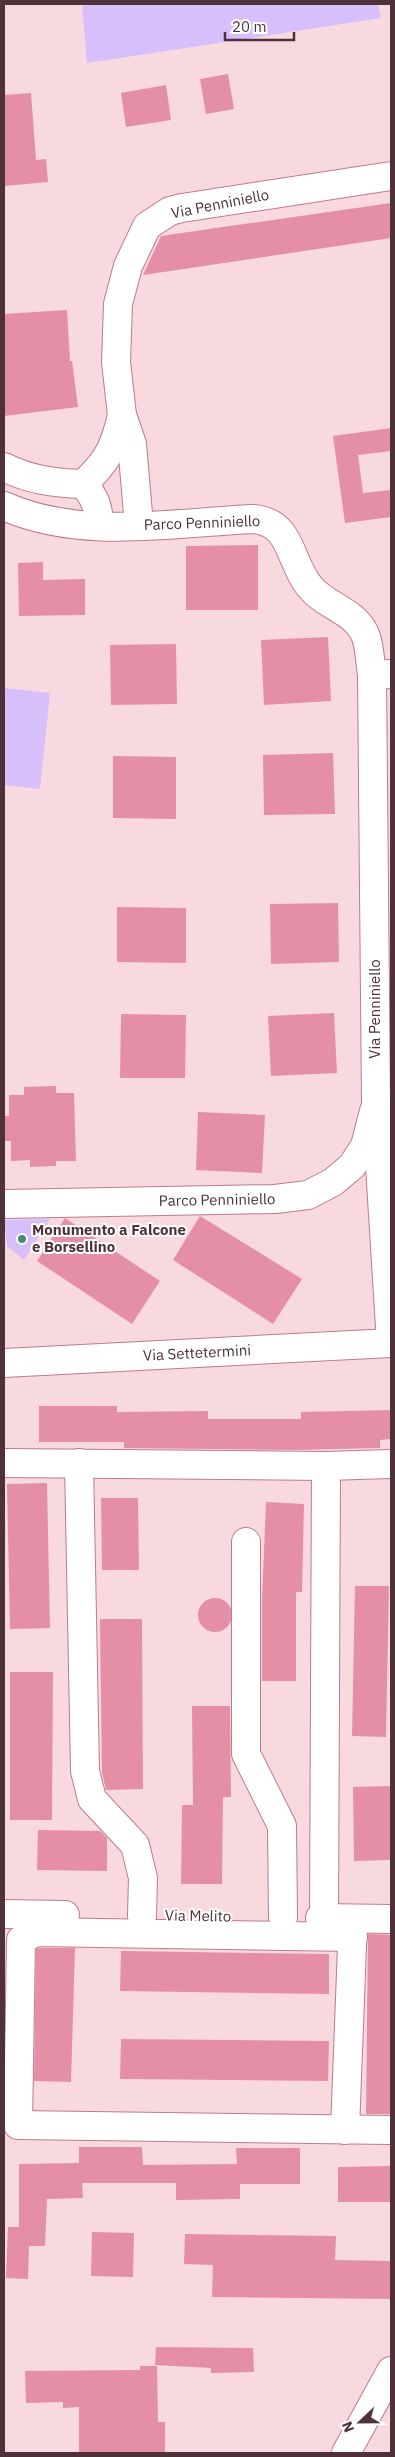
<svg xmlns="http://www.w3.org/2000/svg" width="395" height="2457" font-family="'IBM Plex Sans',sans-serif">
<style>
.green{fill:#d6bffa}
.building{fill:#e58fa7}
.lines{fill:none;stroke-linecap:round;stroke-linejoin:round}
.minor-casing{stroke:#bf7a8d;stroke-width:30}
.major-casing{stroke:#bf7a8d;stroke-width:30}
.highway-casing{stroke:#bf7a8d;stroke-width:30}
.minor{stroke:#fff;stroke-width:28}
.major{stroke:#fff;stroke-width:28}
.highway{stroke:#fff;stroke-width:28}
.poi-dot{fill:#458a7f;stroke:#fff;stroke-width:2}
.labels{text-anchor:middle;stroke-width:4;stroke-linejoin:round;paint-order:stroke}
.street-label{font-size:15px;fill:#4e3139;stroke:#fff}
.poi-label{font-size:15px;font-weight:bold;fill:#4e3139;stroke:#fff;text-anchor:start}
</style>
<rect width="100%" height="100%" fill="#f8d9e0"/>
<!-- green -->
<g class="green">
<path d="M82,4H378L381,18L87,63Z"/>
<path d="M4,688L50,693L40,789L4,785Z"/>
<path d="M50,1219L24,1260L7,1246L4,1220Z"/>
</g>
<!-- building -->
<g class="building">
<path d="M228,74L234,109L206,114L200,79Z"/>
<path d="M166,85L171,120L126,127L121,93Z"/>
<path d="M31,93L36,160L46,159L48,182L4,186V95Z"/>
<path d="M391,203V238L143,275L161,236Z"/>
<path d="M67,310L70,361H72L78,407L4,416V314Z"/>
<path d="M391,428V451L358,455L363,493L391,490V517L345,523L333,436Z"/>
<path d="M258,545V610H186V546Z"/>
<path d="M43,562V580L85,579V615L19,616L18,563Z"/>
<path d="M328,637L331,701L264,705L261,640Z"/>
<path d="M176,644L177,704L111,705L110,645Z"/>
<path d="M333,753L335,814L264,815L263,755Z"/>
<path d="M113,756L176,757V819L113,818Z"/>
<path d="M338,903L339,962L271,964L270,904Z"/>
<path d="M117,907L186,908V963L117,962Z"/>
<path d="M334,1013L337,1073L271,1076L268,1016Z"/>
<path d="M121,1014L186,1015L185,1078H120Z"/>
<path d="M56,1086V1093H74L76,1161H56V1166L30,1167V1160L11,1161V1141H5L4,1116H9V1095H24V1087Z"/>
<path d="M198,1112L265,1115L262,1173L196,1170Z"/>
<path d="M200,1216L302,1279L273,1324L173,1260Z"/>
<path d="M65,1218L160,1281L132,1324L37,1261Z"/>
<path d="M39,1406H117V1412L208,1411V1419H301V1412L391,1410V1439L380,1440V1448L294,1450L124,1448V1442H39Z"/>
<path d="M47,1483L50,1628L10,1629L7,1484Z"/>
<path d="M101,1498H138L139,1570H102Z"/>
<path d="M266,1502L304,1504L302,1592H296V1681H262V1600Z"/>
<path d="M355,1586H389L386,1737L352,1736Z"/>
<circle cx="215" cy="1615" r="17"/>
<path d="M100,1619H142L143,1789L106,1790L102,1773Z"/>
<path d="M10,1672H53L52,1820H10Z"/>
<path d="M192,1706H230L231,1797H223L222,1884H181L182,1805H193Z"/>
<path d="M390,1786L391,1860L354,1861L353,1787Z"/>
<path d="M38,1830L100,1831L107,1838V1871L37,1870Z"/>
<path d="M368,1934L391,1935V2114H366Z"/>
<path d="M40,1948H75L71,2082L34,2081L36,1949Z"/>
<path d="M121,1951L329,1954V1994L120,1991Z"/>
<path d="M121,2039L329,2041L328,2081L120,2079Z"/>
<path d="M79,2147H142L143,2165L237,2164L236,2148H300V2184H240V2199L176,2200V2183H82L83,2198L47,2199L45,2246H29L28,2279L6,2278L8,2227H19V2164L79,2163Z"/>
<path d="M391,2166V2202H338V2167Z"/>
<path d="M92,2232L134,2233L133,2277L91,2276Z"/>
<path d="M185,2234L336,2236L335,2260L391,2261V2299L212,2297L213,2265L184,2264Z"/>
<path d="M156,2347L253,2348L254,2372L211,2373V2368L155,2365Z"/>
<path d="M140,2366H157L158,2422H165V2453H79V2407L63,2408V2402L26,2403L25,2371L140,2370Z"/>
</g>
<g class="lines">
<defs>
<g id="minor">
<path d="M4,506C80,540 171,523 252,519C293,521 289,563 310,587C326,607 357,611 366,637C370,648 370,663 372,675"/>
<path d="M139,525L132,444L122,415L116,362L118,304L128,266L147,226L170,211L182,208L391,176"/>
<path d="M4,1204L275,1199L308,1195L333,1182L352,1166L365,1146L374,1111"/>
<path d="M4,1463L326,1466L391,1464"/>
<path d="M79,1463L85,1771L92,1799L135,1845L143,1878L142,1916"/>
<path d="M246,1542V1754L282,1826L283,1917"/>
<path d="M4,1914L65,1915"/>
<path d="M320,1918L391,1919"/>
<path d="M324,1918L326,1466"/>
<path d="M353,1937L36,1932L21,1940L18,2125L391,2130"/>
<path d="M345,2130L353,1920"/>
</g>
<g id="major">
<path d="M391,1343L376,1102L372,675L391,674"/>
<path d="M4,1363L391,1343"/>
<path d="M346,2453L391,2371"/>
</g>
<g id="highway">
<path d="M4,467C30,480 54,483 83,484C95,497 99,508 99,526"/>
<path d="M83,484C107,462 115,447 122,415"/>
</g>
</defs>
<!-- minor casing -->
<use href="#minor" class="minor-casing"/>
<!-- major casing -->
<use href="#major" class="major-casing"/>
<!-- highway casing -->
<use href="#highway" class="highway-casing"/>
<!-- minor -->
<use href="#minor" class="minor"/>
<!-- major -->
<use href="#major" class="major"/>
<!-- highway -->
<use href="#highway" class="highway"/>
</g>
<!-- markers -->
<circle class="poi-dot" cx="22" cy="1239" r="5"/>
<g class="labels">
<!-- street labels -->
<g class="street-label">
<text transform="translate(220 204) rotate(-11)" y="5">Via Penniniello</text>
<text transform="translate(202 523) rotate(-2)" y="5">Parco Penniniello</text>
<text transform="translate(375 1009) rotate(-90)" y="5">Via Penniniello</text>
<text transform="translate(217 1200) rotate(-1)" y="5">Parco Penniniello</text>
<text transform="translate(197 1353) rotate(-3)" y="5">Via Settetermini</text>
<text transform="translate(198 1916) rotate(1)" y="5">Via Melito</text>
</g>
<!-- poi labels -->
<g class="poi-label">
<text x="32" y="1235">Monumento a Falcone<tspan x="32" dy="17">e Borsellino</tspan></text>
</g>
</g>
<!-- border -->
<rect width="395" height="2457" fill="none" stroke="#4e3139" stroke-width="10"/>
<!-- north arrow -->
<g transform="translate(360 2422) rotate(248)" stroke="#ffffff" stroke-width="4" paint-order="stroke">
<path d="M0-4L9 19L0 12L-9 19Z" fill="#4e3139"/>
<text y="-8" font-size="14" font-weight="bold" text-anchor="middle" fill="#4e3139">N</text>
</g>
<!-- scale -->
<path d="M225 32v8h69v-8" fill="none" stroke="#4e3139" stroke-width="2.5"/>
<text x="232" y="32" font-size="15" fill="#4e3139" stroke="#ffffff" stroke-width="4" paint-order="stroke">20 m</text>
</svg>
